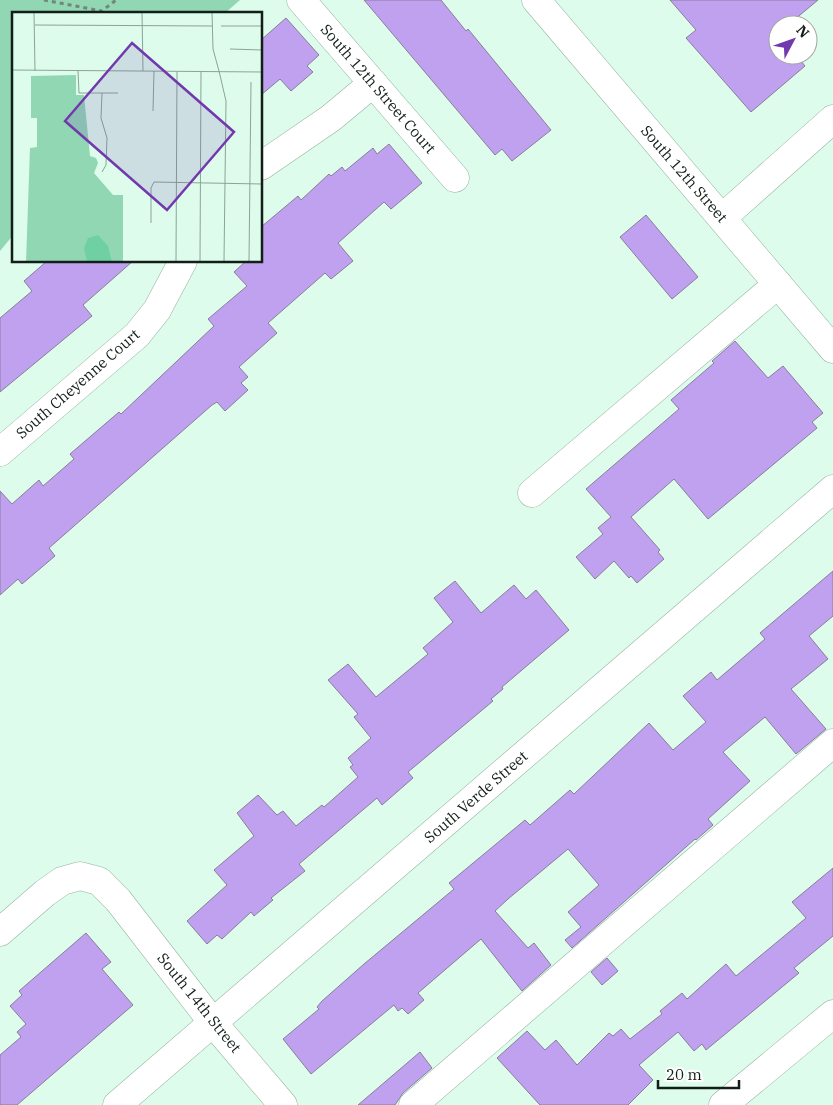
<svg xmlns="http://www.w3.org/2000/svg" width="833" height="1105" font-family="'IBM Plex Serif',serif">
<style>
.green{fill:#91d7b4}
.building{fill:#c0a1f0;stroke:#887e98}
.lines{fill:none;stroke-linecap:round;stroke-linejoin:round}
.minor-casing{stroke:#95b2a2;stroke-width:29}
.major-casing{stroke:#95b2a2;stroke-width:29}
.path{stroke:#72877b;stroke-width:3;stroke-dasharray:4 4;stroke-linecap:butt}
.minor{stroke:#fff;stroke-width:28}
.major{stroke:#fff;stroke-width:28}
.labels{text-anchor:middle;stroke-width:4;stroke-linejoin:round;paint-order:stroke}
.street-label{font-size:15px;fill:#131e18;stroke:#fff}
.inset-road{fill:none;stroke:#8ca397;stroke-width:1}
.view{fill:#7239af;fill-opacity:0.15;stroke:#7239af;stroke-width:2.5}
.inset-edge{fill:none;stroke:#131e18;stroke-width:2.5}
</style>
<rect width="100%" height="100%" fill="#ddfceb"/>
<!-- green -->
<path class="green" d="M0,0H240L224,14H14V234L0,251Z"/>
<!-- building -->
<g class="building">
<path d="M364,0H441L466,31L468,29L551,130L512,161L502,149L495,155Z"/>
<path d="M670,0H818L788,25H778V55H796L805,66L751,112L686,38L696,30Z"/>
<path d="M286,18L319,55L307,66L313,72L291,91L280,79L261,95V40Z"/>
<path d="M389,144L422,183L391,209L384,202L338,243L353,261L331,279L325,273L268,323L277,333L239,367L248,377L241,383L248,390L225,411L217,402L212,405L49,548L55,556L22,584L18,579L0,595V491L12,504L39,480L43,486L74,459L70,454L119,412L121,414L214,326L208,319L247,286L234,272L246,261H261V227L298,196L301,200L329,174L331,176L342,167L345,171L373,148L377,154Z"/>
<path d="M646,215L698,277L672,299L620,237Z"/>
<path d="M47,261H133L83,305L92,316L0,392V318L32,291L24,281Z"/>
<path d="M735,341L768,378L783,366L823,413L812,422L817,428L708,519L674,479L631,517L660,550L658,552L664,559L637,583L631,576L629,578L614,561L595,579L576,557L603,534L598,528L611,517L586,489L679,409L671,400L714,363L712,361Z"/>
<path d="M833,571V616L809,636L828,659L791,689L826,729L796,754L765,717L723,752L750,781L708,819L713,825L696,840L695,839L572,948L565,940L581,927L568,912L599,885L568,849L508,899L495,911L528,948L534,943L551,965L522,991L481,939L418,993L424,1000L408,1014L402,1008L398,1011L394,1005L311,1074L283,1039L319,1009L317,1007L322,1001L364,964L454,889L449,883L525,820L530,825L570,790L574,794L649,723L673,750L706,722L683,696L711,672L717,680L765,639L760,633Z"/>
<path d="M455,581L481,613L514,585L526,599L536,590L569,630L502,687L503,689L491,699L493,701L408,772L413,778L382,805L377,798L299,864L305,871L271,898L273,900L254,916L251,912L222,939L217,935L207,944L187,921L227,885L214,870L254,836L237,813L258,795L277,815L283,811L296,826L322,805L324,807L358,777L350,767L353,765L348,758L371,738L354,717L358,714L328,680L348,664L376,697L428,654L423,648L453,622L434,598Z"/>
<path d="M833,868V936L794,968L799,973L706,1050L702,1044L694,1051L678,1032L639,1065L653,1080L628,1105H540L497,1058L527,1031L545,1050L556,1040L577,1065L609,1033L613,1036L621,1029L630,1039L662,1014L660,1011L682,993L687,999L726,964L736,976L806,918L792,902Z"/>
<path d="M86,933L111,962L102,969L133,1005L17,1105H0V1055L21,1037L17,1032L26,1024L10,1006L22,995L19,991Z"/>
<path d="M607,958L618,971L602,985L591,972Z"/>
<path d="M420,1052L432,1068L403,1093L395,1105H358Z"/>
</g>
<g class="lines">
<defs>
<g id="minor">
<path d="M301,0L455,178"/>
<path d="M261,166L331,118L373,83"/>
<path d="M722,218L833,119"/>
<path d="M0,452L137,335L157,310L183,261"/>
<path d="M532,493L778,284"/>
<path d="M0,932L45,893L62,881L80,876L99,881L118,900L214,1024L283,1105"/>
<path d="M117,1105L833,489"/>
<path d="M413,1105L833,743"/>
</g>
<g id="major">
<path d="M536,0L833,349"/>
<path d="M723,1105L833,1014"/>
</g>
</defs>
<!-- minor casing -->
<use href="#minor" class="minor-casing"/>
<!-- major casing -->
<use href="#major" class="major-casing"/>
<!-- path -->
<path class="path" d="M44,0L102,11L116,0"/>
<!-- minor -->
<use href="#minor" class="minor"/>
<!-- major -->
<use href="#major" class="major"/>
</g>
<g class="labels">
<!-- street labels -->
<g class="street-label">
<text transform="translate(378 89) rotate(49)" y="5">South 12th Street Court</text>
<text transform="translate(684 174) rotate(49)" y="5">South 12th Street</text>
<text transform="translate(78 384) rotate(-41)" y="5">South Cheyenne Court</text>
<text transform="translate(476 797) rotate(-41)" y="5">South Verde Street</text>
<text transform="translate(199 1003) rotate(51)" y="5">South 14th Street</text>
</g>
</g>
<!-- overview -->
<g transform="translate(12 12)">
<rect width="250" height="250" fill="#ddfceb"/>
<path d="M64,63V83H72L78,144L84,146L86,151L82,161L101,183H111V250H14L18,136L25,135V106H19V64Z" fill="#91d7b4"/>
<path d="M86,223L96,234L100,250H75L72,236L76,226Z" fill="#6fd1a3"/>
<path class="inset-road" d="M22,0L23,59M130,0L131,59M200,0L201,37L207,59M23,13L200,14M209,14H250M218,37L250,38M0,58L250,60M66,59L67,81H106M207,59L214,89L212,250M90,81L89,106L95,126L94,153L90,160M141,99L142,59M139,211V176L142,170L250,172M164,250L165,60M188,250L189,59M237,250L239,70"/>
<path class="view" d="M120,31L222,120L155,198L53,109Z"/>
<rect width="250" height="250" class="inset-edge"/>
</g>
<!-- north arrow -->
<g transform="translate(793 40) rotate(49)"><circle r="24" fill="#ffffff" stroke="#a1a5a3"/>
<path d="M0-4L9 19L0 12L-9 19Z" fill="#7239af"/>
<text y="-8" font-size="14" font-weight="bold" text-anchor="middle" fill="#131e18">N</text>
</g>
<!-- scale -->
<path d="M658 1080v8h81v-8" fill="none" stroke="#131e18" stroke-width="2.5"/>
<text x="666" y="1080" font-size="15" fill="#131e18" stroke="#ffffff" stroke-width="4" paint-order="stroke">20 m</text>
</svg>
